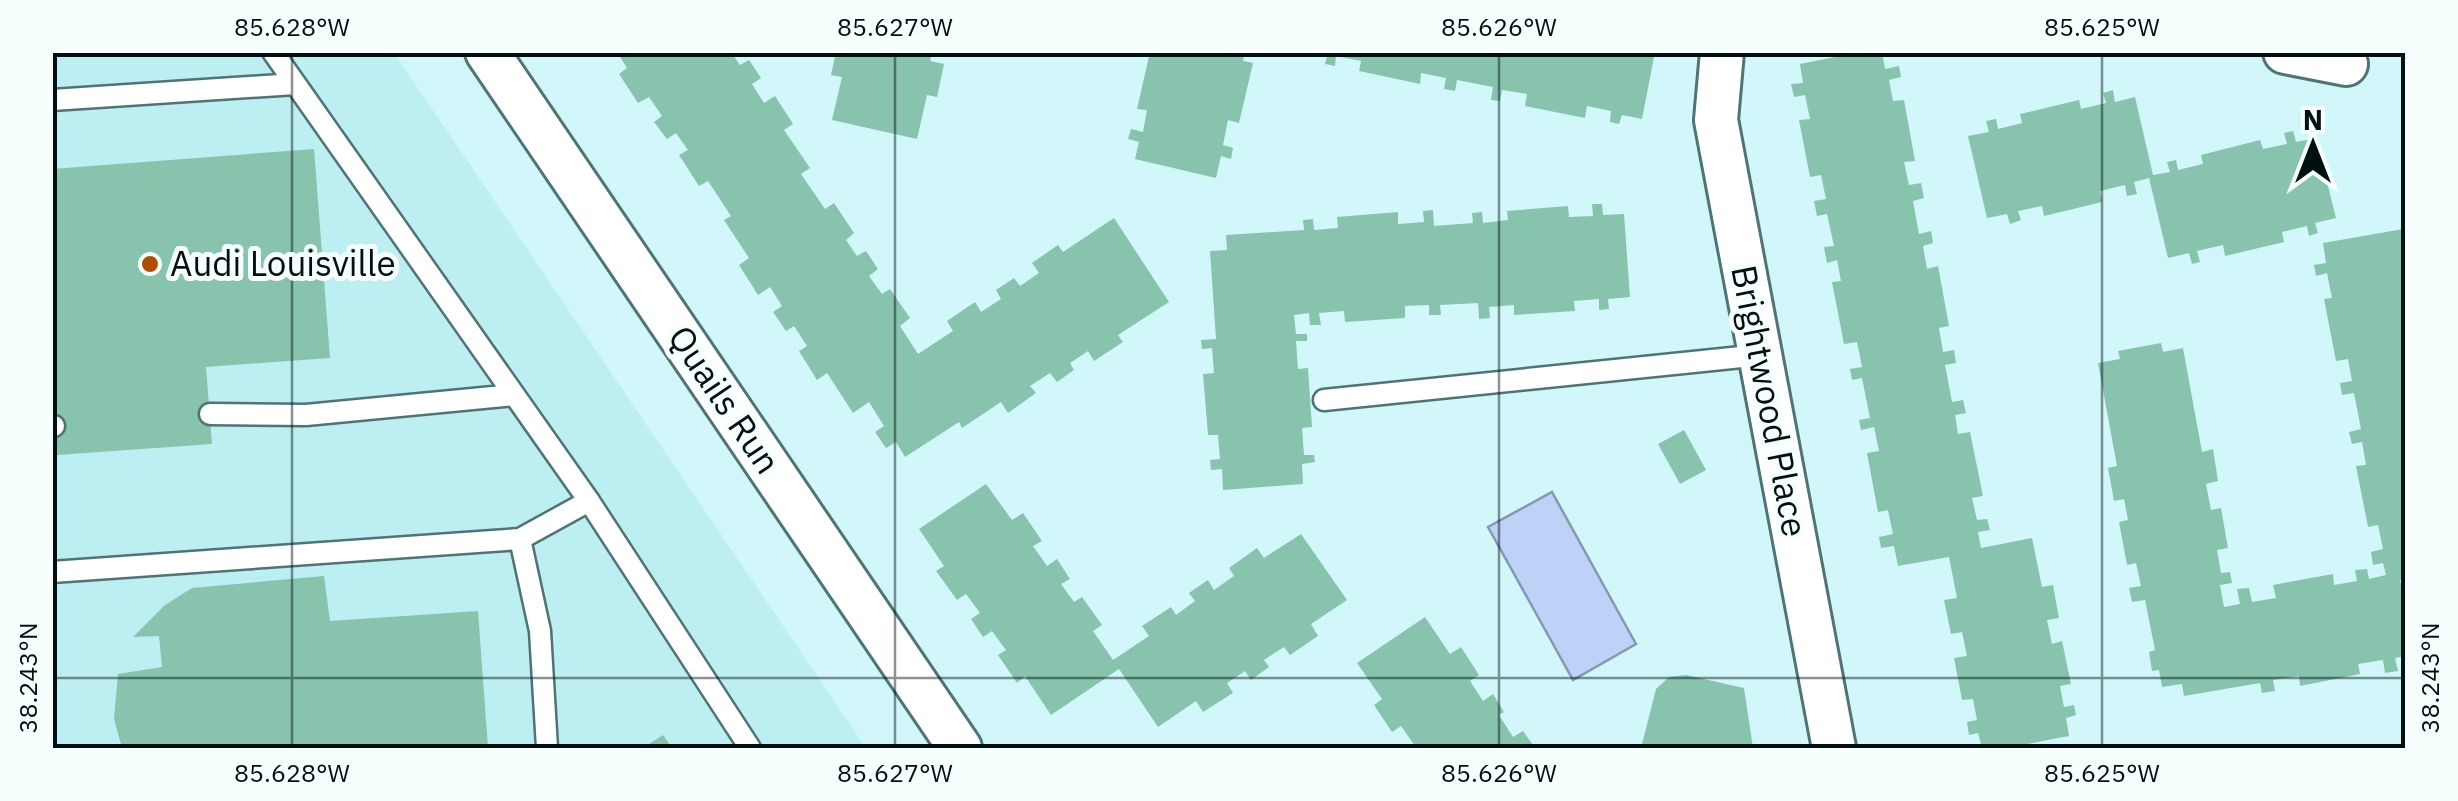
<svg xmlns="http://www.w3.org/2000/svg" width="2458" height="801" font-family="'IBM Plex Sans',sans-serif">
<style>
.built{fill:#bdeef1}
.water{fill:#bdd2f6;stroke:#8598b1;stroke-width:2.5}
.building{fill:#88c3ae}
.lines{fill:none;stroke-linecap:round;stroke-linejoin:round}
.service-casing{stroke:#507375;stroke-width:25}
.minor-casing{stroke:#507375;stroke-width:48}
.service{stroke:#fff;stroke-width:20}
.minor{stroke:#fff;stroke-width:42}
.ticks{fill:none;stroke:#031011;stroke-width:2.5;stroke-opacity:0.45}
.poi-dot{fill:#ad4d00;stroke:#f6fefe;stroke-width:4}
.labels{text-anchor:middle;stroke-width:10;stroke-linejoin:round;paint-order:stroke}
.poi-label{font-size:35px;fill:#031011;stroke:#f6fefe;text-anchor:start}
.street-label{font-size:35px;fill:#031011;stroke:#f6fefe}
.neatline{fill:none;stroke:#031011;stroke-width:4}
.ticks-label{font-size:25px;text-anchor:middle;fill:#031011}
</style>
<rect width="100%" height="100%" fill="#d1f7fa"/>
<!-- built -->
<path class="built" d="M52,53H394L866,748H53Z"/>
<!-- water -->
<path class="water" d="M1552,492L1636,644L1573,680L1488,527Z"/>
<!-- building -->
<g class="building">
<path d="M617,52H731L740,65L749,60L761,78L752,84L764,103L775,96L793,124L784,130L810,168L801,174L825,209L834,203L854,233L846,240L857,256L866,251L878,269L869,276L882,294L890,289L910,318L900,326L918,354L953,331L947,321L975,302L981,312L1001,299L996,290L1014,278L1020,286L1039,273L1032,263L1058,245L1063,252L1114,218L1169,302L1118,335L1123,342L1094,361L1088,351L1070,363L1074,370L1057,382L1050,373L1030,386L1036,393L1008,413L1001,402L962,428L959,422L905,457L896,442L886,448L875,432L884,426L869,402L853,413L827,373L817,380L799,351L807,346L794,326L786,331L773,312L782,306L770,287L758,295L739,265L749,258L724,220L731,216L708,181L699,186L679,155L688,150L676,133L667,139L654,122L662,116L649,97L638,103L619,74L627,68Z"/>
<path d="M836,52H932L930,61L944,64L937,97L927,95L917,139L832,120L842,77L831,75Z"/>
<path d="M1150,52H1245L1243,61L1253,63L1239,123L1228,120L1223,145L1233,148L1231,159L1221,156L1216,178L1135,159L1139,142L1128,139L1131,129L1143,132L1147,110L1137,109Z"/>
<path d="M1328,52H1655L1642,119L1622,115L1619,124L1610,122L1611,111L1587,106L1585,118L1525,106L1527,94L1502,90L1500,101L1491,100L1493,87L1457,80L1455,91L1444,89L1446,78L1421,73L1420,84L1359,71L1361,61L1336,56L1335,66L1325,64Z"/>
<path d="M1860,52H1882L1885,69L1899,66L1901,77L1889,80L1893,101L1904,100L1915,161L1904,162L1909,185L1921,183L1924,198L1913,201L1919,234L1931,231L1933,243L1923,246L1927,269L1938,266L1949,326L1939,328L1943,352L1954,350L1956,363L1945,365L1952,402L1963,400L1966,413L1955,415L1958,434L1970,432L1983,496L1972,498L1977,520L1987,519L1990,530L1978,532L1981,548L2032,538L2042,587L2053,585L2059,618L2047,620L2052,644L2062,641L2071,684L2060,686L2064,707L2074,705L2076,715L2066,718L2069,736L2006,748H1982L1978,733L1969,735L1967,722L1977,720L1973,699L1962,700L1954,658L1967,656L1962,632L1951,634L1944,600L1957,598L1949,557L1898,566L1894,546L1881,548L1879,537L1893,534L1888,510L1878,512L1867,453L1879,451L1874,427L1861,430L1859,420L1870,418L1862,378L1852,380L1850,369L1862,367L1857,342L1844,344L1832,282L1841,281L1837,260L1827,263L1824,247L1834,246L1827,214L1817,216L1814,201L1826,199L1821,175L1810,177L1799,120L1810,119L1805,95L1794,97L1791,84L1803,83L1800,64Z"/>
<path d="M2113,90L2115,102L2135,97L2153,175L2170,172L2167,162L2176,160L2178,170L2203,164L2201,155L2260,140L2263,149L2287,144L2284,133L2293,131L2296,142L2316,138L2336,218L2315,223L2318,233L2309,236L2307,226L2282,232L2284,242L2225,256L2223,245L2197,251L2200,262L2192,264L2189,253L2168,258L2149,178L2134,182L2137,194L2127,196L2125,185L2100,191L2102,202L2044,216L2042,206L2018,211L2021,220L2010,224L2007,214L1987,218L1968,136L1989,132L1986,121L1996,119L1998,129L2022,123L2020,114L2079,100L2081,109L2106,103L2103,93Z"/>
<path d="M314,149L330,358L206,367L212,444L57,455L52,405V169Z"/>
<path d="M1592,204H1602L1603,215L1624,214L1630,297L1608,299L1609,309L1599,310V299L1574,301L1575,311L1514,315V305L1489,307L1490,318L1479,319L1478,303L1440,305L1441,315H1429V305L1405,306V318L1345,322L1344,311L1319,313L1321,325H1310L1309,313L1294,315L1296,334H1307V341H1296L1298,369L1308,368L1312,427L1302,428L1304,455H1314L1315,462L1302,464L1303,484L1223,490L1222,469L1211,470L1210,460L1220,459L1218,435H1208L1203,374L1214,373L1212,348L1202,349L1201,340L1216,339L1210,251L1227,250L1226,235L1304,230L1303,220L1313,219L1314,230L1338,228L1337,217L1398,212V224L1424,222L1423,211L1433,210L1434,226L1473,223L1472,213L1482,212L1483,223L1508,220L1507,211L1568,206L1569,217L1593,216Z"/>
<path d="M2403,229L2406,245V579L2400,580L2406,609V656L2395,658L2398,671L2385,673L2383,660L2358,664L2360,674L2300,686L2299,676L2273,680L2275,691L2262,693L2260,683L2184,696L2182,684L2162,687L2159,670L2152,671L2149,652L2155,650L2145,600L2132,602L2129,588L2141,586L2136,563L2127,565L2119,522L2128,520L2124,499L2114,501L2108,468L2117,466L2098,363L2120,359L2118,351L2161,343L2163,352L2183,348L2202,452L2213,449L2218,481L2206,484L2211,510L2221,508L2228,548L2217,550L2221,573L2230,572L2232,583L2220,585L2224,607L2240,604L2237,589L2249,588L2252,602L2276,598L2273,585L2333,574L2334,585L2357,581L2355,570L2367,569L2369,579L2386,575L2383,563L2373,565L2371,552L2383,549L2378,525L2368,527L2356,466L2366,465L2362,442L2352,444L2349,432L2361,429L2354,393L2342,395L2340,383L2352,381L2348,359L2336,361L2324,299L2332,298L2327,273L2316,276L2314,265L2326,263L2323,243Z"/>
<path d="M1684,430L1706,470L1680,484L1658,444Z"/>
<path d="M986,484L1012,520L1023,513L1042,541L1033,546L1047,566L1057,559L1070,579L1061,584L1074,602L1082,597L1102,625L1093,631L1113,660L1149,636L1142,626L1171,607L1176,615L1195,601L1189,593L1208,580L1214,590L1234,576L1229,568L1257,548L1264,558L1301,534L1347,600L1311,624L1318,636L1290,655L1284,647L1264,660L1269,667L1251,680L1245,671L1227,683L1233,693L1203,712L1196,701L1158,727L1119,669L1051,715L1025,676L1017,683L998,655L1006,650L992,631L983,637L971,619L980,613L966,594L957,600L936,571L944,566L919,529Z"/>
<path d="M324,576L330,621L478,611L488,748H122L114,719L118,674L162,667L159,636L133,637L165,605L192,588Z"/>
<path d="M1425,617L1450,654L1461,647L1479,675L1470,681L1483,701L1493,694L1504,712L1499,715L1513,737L1523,731L1535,748H1411L1415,746L1401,726L1392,732L1374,705L1382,699L1357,663Z"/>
<path d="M1686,675L1744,688L1753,748H1641L1656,689L1669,677Z"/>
<path d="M663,735L672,748H643Z"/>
</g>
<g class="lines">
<defs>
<g id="service">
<path d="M52,100L295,84"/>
<path d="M1324,400L1761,355"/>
<path d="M210,414L306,415L514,395"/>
<path d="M52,426H54"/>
<path d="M589,501L750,748"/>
<path d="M520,539L540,631L547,748"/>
<path d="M52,572L520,539L589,501L273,52"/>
</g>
<g id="minor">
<path d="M487,52L960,748"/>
<path d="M1722,52L1716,120L1834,748"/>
<path d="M2285,52L2346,64"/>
</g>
</defs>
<!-- service casing -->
<use href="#service" class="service-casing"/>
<!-- minor casing -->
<use href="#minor" class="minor-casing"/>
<!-- service -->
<use href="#service" class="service"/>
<!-- minor -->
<use href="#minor" class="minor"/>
</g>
<!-- ticks -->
<path class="ticks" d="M292,52V748M895,52V748M1499,52V748M2102,52V748M52,678H2406"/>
<!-- markers -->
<circle class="poi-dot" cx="150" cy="264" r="10"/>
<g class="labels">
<!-- poi labels -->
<g class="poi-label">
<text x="170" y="276">Audi Louisville</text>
</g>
<!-- street labels -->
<g class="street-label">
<text transform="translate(724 400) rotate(56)" y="12">Quails Run</text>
<text transform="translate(1769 401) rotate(79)" y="12">Brightwood Place</text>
</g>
</g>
<!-- border -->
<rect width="2458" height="801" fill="none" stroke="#f6fefe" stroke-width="110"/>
<!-- north arrow -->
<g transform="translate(2313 145)" stroke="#f6fefe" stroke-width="8" paint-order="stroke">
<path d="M0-8L18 38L0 25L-18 38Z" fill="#031011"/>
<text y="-15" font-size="28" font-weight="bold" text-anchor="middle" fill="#031011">N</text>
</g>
<rect x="55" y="55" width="2348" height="691" class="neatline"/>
<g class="ticks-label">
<text x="292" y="36">85.628°W</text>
<text x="895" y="36">85.627°W</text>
<text x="1499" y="36">85.626°W</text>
<text x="2102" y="36">85.625°W</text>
<text transform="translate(28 678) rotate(-90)" y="9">38.243°N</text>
<text transform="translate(2430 678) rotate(-90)" y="9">38.243°N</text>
<text x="292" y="782">85.628°W</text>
<text x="895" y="782">85.627°W</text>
<text x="1499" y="782">85.626°W</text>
<text x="2102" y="782">85.625°W</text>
</g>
</svg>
